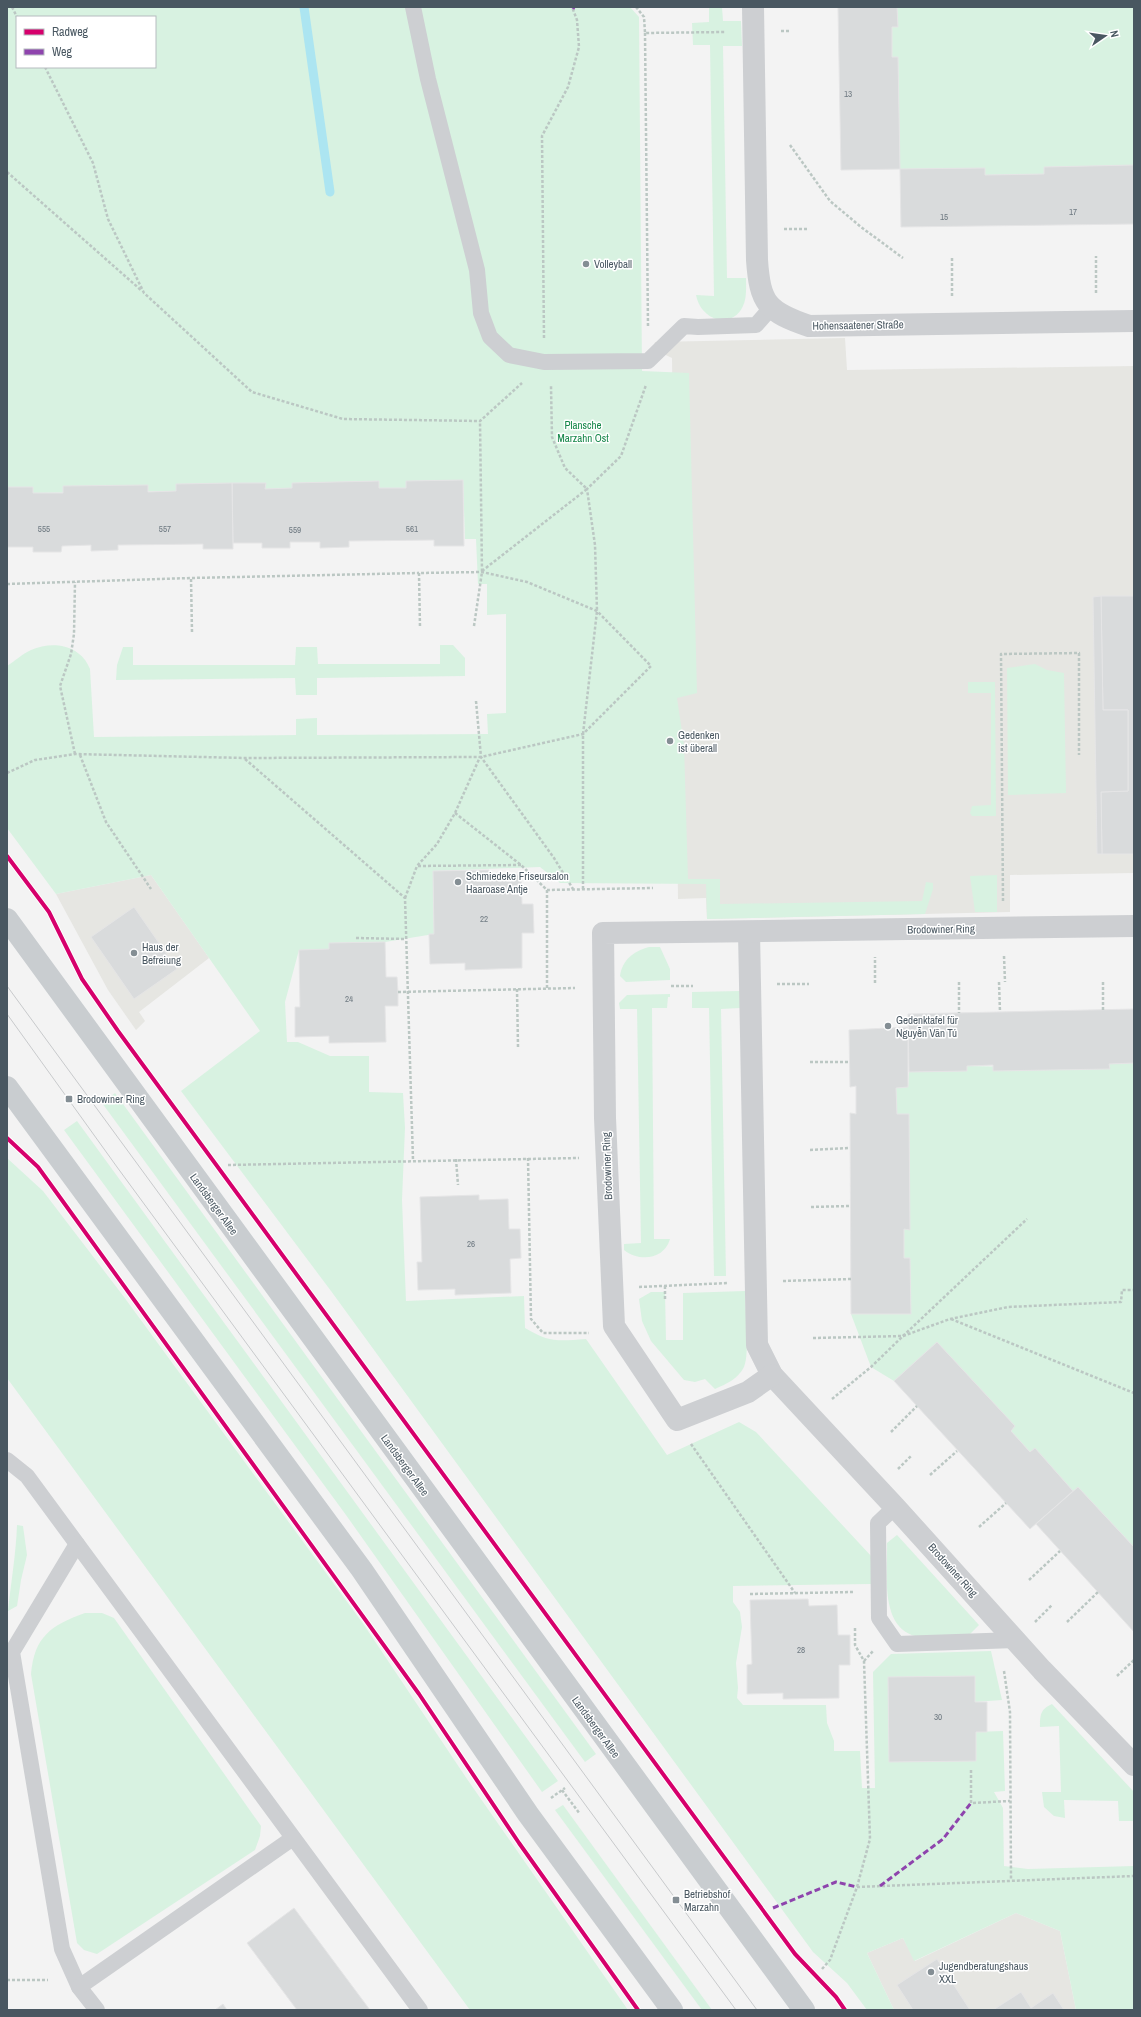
<svg xmlns="http://www.w3.org/2000/svg" width="1141" height="2017" font-family="'Archivo Narrow',sans-serif">
<style>
.commercial{fill:#e6e6e2}
.green{fill:#d8f2e1;fill-rule:evenodd}
.lines{fill:none;stroke-linecap:round;stroke-linejoin:round}
.stream{stroke:#ace5f1;stroke-width:9}
.building{fill:#d9dbdc;stroke:#e5e5e6}
.path{stroke:#bbc7c3;stroke-width:2.5;stroke-dasharray:3 2;stroke-linecap:butt}
.lane{stroke:#cdcfd2;stroke-width:16}
.street{stroke:#cdcfd2;stroke-width:22}
.primary{stroke:#c9cdd0;stroke-width:22}
.tram{stroke:#c8cacc;stroke-width:1}
.quiet{stroke:#8e44ad;stroke-width:3;stroke-dasharray:6 3;stroke-linecap:butt}
.cycleway-casing{stroke:#fff;stroke-width:6}
.cycleway{stroke:#d6006c;stroke-width:4}
.poi-dot{fill:#848e94;stroke:#fff;stroke-width:1.5}
.labels{text-anchor:middle;stroke-width:3;stroke-linejoin:round;paint-order:stroke}
.number-label{font-size:9px;fill:#6e7981}
.poi-label{font-size:11px;fill:#495761;stroke:#fff;text-anchor:start}
.street-label{font-size:11px;fill:#495761;stroke:#fff}
.park-label{font-size:11px;fill:#158749;stroke:#fff}
</style>
<rect width="100%" height="100%" fill="#f3f3f3"/>
<!-- commercial -->
<g class="commercial">
<path d="M845,338L847,370L1134,366V873L1010,875V912L707,919L706,898L678,899L672,358L653,349L655,342Z"/>
<path d="M151,875L209,958L139,1012L145,1021L136,1030L108,990L56,894Z"/>
<path d="M1016,1913L1060,1931L1076,2010H894L867,1953L903,1938L915,1961Z"/>
</g>
<!-- green -->
<g class="green">
<path d="M7,7H630L639,17L642,371L689,373L697,693L677,698L684,745L688,879H720V904L922,901L926,882L933,883V889L925,914L707,919L706,884L560,883L540,867L433,871L434,934L385,942L329,943V949L299,950L285,1002L287,1042H298L330,1056H369V1092L403,1093L405,1128L402,1200L406,1301L524,1296L525,1328C550,1343 558,1341 586,1339L667,1455L739,1422L756,1432L872,1557L871,1584L733,1586V1602L740,1612L742,1627L736,1663L738,1688L737,1698L743,1705H826L827,1723L834,1741V1751H860L862,1788H875L873,1672L891,1654L991,1651L1002,1700L975,1702L974,1676L888,1677L889,1762L976,1761V1732L1003,1731L1005,1791L994,1792L1003,1808L1004,1866L1028,1869L1134,1866V2010H1076L1060,1931L1016,1913L914,1961L903,1938L867,1953L894,2010H867L847,1983L813,1952L331,1291L181,1091L260,1031L151,875L56,894L7,828V666C15,661 22,654 31,650C53,640 81,645 90,669L94,737L296,735V719L317,718V735L488,734L487,714L506,713V614L487,615V584H478L476,539H465L463,480L406,481V488H379L378,481L292,483V488L265,489V483L177,484L176,491L33,493V487H7ZM17,17H155V67H17Z"/>
<path d="M709,7H722L723,21H741L742,46H723L727,278H746C746,286 747,298 743,306C732,330 701,321 696,295L714,296L710,45H693L692,23L709,22Z"/>
<path d="M897,7H1134V165L1044,167V174L985,175V168L900,169L898,57H892V27L898,26Z"/>
<path d="M440,645H453L465,658V676L317,678V695H296L295,678L116,680L117,665L123,647H133V665H295L296,647H317L318,664H440Z"/>
<path d="M1035,664L1047,670L1064,673L1066,793L1008,795L1007,668Z"/>
<path d="M968,682H995L996,816H972L970,813L972,806L991,805V693H968Z"/>
<path d="M997,875V912H975L970,876Z"/>
<path d="M649,947H660L670,969V980L626,982L620,976C622,960 634,951 649,947Z"/>
<path d="M740,991V1008L721,1009L726,1276H714L709,1008H692V992Z"/>
<path d="M670,994V997H668L667,1008H652L654,1239H670C664,1260 639,1262 624,1250V1244L641,1243L637,1009H620L619,1003L627,995Z"/>
<path d="M1134,1063V1547L1078,1487L1073,1491L1035,1448L1030,1452L1011,1431L1015,1426L937,1342L894,1381L871,1367L851,1314H911L910,1258H904V1229H910L909,1114H897L896,1088L908,1087L909,1072L967,1071V1066L1110,1069L1109,1064Z"/>
<path d="M115,1093L596,1754L585,1762L102,1103Z"/>
<path d="M77,1121L558,1781L542,1792L346,1515L64,1130Z"/>
<path d="M7,1158L43,1191L124,1297L364,1625L467,1779L628,2010H470L7,1378Z"/>
<path d="M745,1291C745,1308 750,1353 744,1367C738,1379 726,1384 715,1389L705,1379L695,1382L684,1380L651,1341L642,1321L639,1299L651,1292H665L666,1340H683V1293Z"/>
<path d="M17,1525L23,1526L27,1555L21,1580L17,1606L8,1611C11,1582 16,1554 17,1525Z"/>
<path d="M897,1535L979,1625L970,1634C957,1634 926,1639 915,1636C879,1626 888,1571 887,1543Z"/>
<path d="M85,1613H102L114,1618L261,1826L260,1836L255,1850L97,1954L84,1950L77,1943L31,1674C34,1637 51,1625 85,1613Z"/>
<path d="M1052,1704L1134,1792V1821H1119L1118,1801L1064,1800L1065,1818L1054,1816L1044,1807L1042,1792H1061L1059,1726L1040,1727C1040,1714 1041,1709 1052,1704Z"/>
<path d="M563,1805L712,2010H702L555,1810Z"/>
</g>
<g class="lines">
<!-- stream -->
<path class="stream" d="M304,7L330,192"/>
</g>
<!-- building -->
<g class="building">
<path d="M838,7H897L898,27H892V57H898L900,169L841,170Z"/>
<path d="M1134,165V224L901,227L900,169L985,168V175L1044,174V167Z"/>
<path d="M463,480L464,546H434V540L349,541V547L320,548V542H290V548H262V543H233L232,483H266L265,489L292,488V483L379,481V488H406V481Z"/>
<path d="M232,483L233,549H203V544L118,545V550L91,551V545L62,546L61,552H33V547H7V487H33V493H63V486L148,485V492L176,491V484Z"/>
<path d="M1101,596H1134V854H1102L1101,792L1128,791V710H1103Z"/>
<path d="M1101,596L1103,710H1128V791L1101,792L1102,854H1097L1093,597Z"/>
<path d="M489,870V876L521,875L522,904H533L534,933H522V968L465,970V963L430,964L429,934H434L433,871Z"/>
<path d="M134,907L177,969L134,999L91,937Z"/>
<path d="M385,942L386,977H397L398,992V1006H385L386,1042L329,1043V1036L295,1037V1007H300L299,950L329,949V943Z"/>
<path d="M1134,1009V1063L1109,1064L1110,1069L993,1071V1065L967,1066V1071L909,1072L908,1014Z"/>
<path d="M908,1027V1087L896,1088L897,1114H909L910,1230L904,1229V1258H910L911,1314H851L850,1113L856,1114V1086L850,1087L849,1030Z"/>
<path d="M479,1195V1200L508,1199L509,1229H520L521,1258L510,1259L511,1293L455,1295V1289L418,1290L417,1262H422L420,1197Z"/>
<path d="M937,1342L1015,1426L1011,1431L1030,1452L1035,1448L1073,1491L1030,1529L894,1381Z"/>
<path d="M1078,1487L1134,1547V1632L1036,1524Z"/>
<path d="M808,1599L809,1606L837,1605L838,1635H850V1665H839V1698L783,1699V1693L747,1694V1665L752,1664L750,1600Z"/>
<path d="M975,1676V1702H987V1732H976V1761L889,1762L888,1677Z"/>
<path d="M294,1908L370,2010H297L247,1943Z"/>
<path d="M937,1959L970,2010H913L897,1985Z"/>
<path d="M1021,1992L1031,2008L1053,1993L1064,2010H993Z"/>
<path d="M223,2004L227,2010H215Z"/>
</g>
<g class="lines">
<!-- path -->
<g class="path">
<path d="M12,7L17,17"/>
<path d="M636,7L644,17L645,33L726,32"/>
<path d="M781,31H789"/>
<path d="M645,33L648,327"/>
<path d="M45,67L93,163L108,219L144,293L252,392L343,419L480,421L522,383"/>
<path d="M790,145L830,201L861,227L903,258"/>
<path d="M7,172L142,291"/>
<path d="M784,229H807"/>
<path d="M952,258V297"/>
<path d="M1096,293V256"/>
<path d="M544,338L542,136L568,87L579,47L577,20L572,7"/>
<path d="M482,571L587,489L565,468L552,437L551,386"/>
<path d="M7,584L191,578"/>
<path d="M474,626L482,572L480,421"/>
<path d="M192,632L191,578L419,573"/>
<path d="M476,701L481,757L554,858L573,889"/>
<path d="M75,754L60,686L71,654L74,634L75,582"/>
<path d="M80,755L106,822L151,889"/>
<path d="M245,759L405,898L413,1160"/>
<path d="M7,773L35,760L75,754L245,758L481,757L583,734L651,666L597,611L527,582L482,572L419,573L420,627"/>
<path d="M455,813L521,865L547,890L653,888"/>
<path d="M418,866L521,865"/>
<path d="M583,889V734L597,611L595,545L587,489L621,456L646,385"/>
<path d="M547,890V988"/>
<path d="M405,898L417,866L437,844L455,813L480,757"/>
<path d="M1003,901L1001,654L1079,653V755"/>
<path d="M356,938L406,939"/>
<path d="M1004,956L1005,982"/>
<path d="M959,982V1013"/>
<path d="M999,982L1000,1012"/>
<path d="M875,983V957"/>
<path d="M777,984H809"/>
<path d="M671,986H693"/>
<path d="M517,989L518,1047"/>
<path d="M398,992L575,988"/>
<path d="M1103,1010V980"/>
<path d="M810,1062H849"/>
<path d="M810,1150L850,1148"/>
<path d="M528,1158L531,1319L543,1333H589"/>
<path d="M456,1159L458,1185"/>
<path d="M228,1165L579,1158"/>
<path d="M811,1207L850,1206"/>
<path d="M783,1281L851,1279"/>
<path d="M639,1287L728,1283"/>
<path d="M665,1299V1286"/>
<path d="M951,1319L1134,1393"/>
<path d="M813,1338L903,1336L1027,1219"/>
<path d="M832,1399L871,1367L903,1336L950,1319L1008,1307L1121,1302L1122,1290H1134"/>
<path d="M891,1432L917,1406"/>
<path d="M691,1444L795,1593"/>
<path d="M898,1469L912,1455"/>
<path d="M930,1475L957,1451"/>
<path d="M979,1527L1006,1503"/>
<path d="M1029,1580L1060,1551"/>
<path d="M750,1594L854,1592"/>
<path d="M1035,1622L1052,1605"/>
<path d="M1067,1622L1098,1592"/>
<path d="M864,1661L873,1651"/>
<path d="M1004,1671L1010,1712L1011,1879"/>
<path d="M1117,1676L1134,1660"/>
<path d="M971,1770V1803L1010,1801"/>
<path d="M562,1790L580,1814"/>
<path d="M551,1798L565,1788"/>
<path d="M857,1887L1134,1876"/>
<path d="M822,1969L830,1960L857,1887L870,1839L864,1661L855,1645V1626"/>
<path d="M7,1980H48"/>
</g>
<!-- lane -->
<g class="lane">
<path d="M413,7L428,79L477,270L481,313L490,337L509,355L544,362L648,361L684,326L698,327L756,325L771,308"/>
<path d="M7,1460L27,1476L420,2010"/>
<path d="M895,1507L878,1523L879,1618L897,1644L1016,1640"/>
<path d="M77,1544L12,1652L62,1949L79,1987L97,2010"/>
<path d="M79,1987L293,1838"/>
</g>
<!-- street -->
<g class="street">
<path d="M753,7L757,260C760,303 767,312 809,326L1134,321"/>
<path d="M749,932L757,1345L772,1375L895,1507L1042,1670L1134,1765"/>
<path d="M772,1375L748,1392L677,1420L614,1326L605,1118L603,933L1134,926"/>
</g>
<!-- primary -->
<g class="primary">
<path d="M7,919L804,2010"/>
<path d="M7,1087L362,1570L528,1814L672,2010"/>
</g>
<!-- tram -->
<g class="tram">
<path d="M7,986L757,2010"/>
<path d="M7,1014L117,1167L736,2010"/>
</g>
<!-- quiet -->
<g class="quiet">
<path d="M573,9L574,7"/>
<path d="M880,1886L943,1839L971,1803"/>
<path d="M773,1908L836,1882L857,1887"/>
</g>
<defs>
<g id="cycleway">
<path d="M7,856L49,912L82,979L118,1031L795,1954L836,1997L845,2010"/>
<path d="M7,1138L38,1167L419,1694L519,1843L638,2010"/>
</g>
</defs>
<!-- cycleway casing -->
<use href="#cycleway" class="cycleway-casing"/>
<!-- cycleway -->
<use href="#cycleway" class="cycleway"/>
</g>
<!-- markers -->
<g class="poi-dot">
<circle cx="586" cy="264" r="4"/>
<circle cx="670" cy="741" r="4"/>
<circle cx="458" cy="882" r="4"/>
<circle cx="134" cy="953" r="4"/>
<circle cx="888" cy="1026" r="4"/>
<rect x="65" y="1095" width="8" height="8" rx="2"/>
<rect x="672" y="1896" width="8" height="8" rx="2"/>
<circle cx="931" cy="1972" r="4"/>
</g>
<g class="labels">
<!-- number labels -->
<g class="number-label">
<text x="848" y="97">13</text>
<text x="1073" y="215">17</text>
<text x="944" y="220">15</text>
<text x="44" y="532">555</text>
<text x="165" y="532">557</text>
<text x="412" y="532">561</text>
<text x="295" y="533">559</text>
<text x="484" y="922">22</text>
<text x="349" y="1002">24</text>
<text x="471" y="1247">26</text>
<text x="801" y="1653">28</text>
<text x="938" y="1720">30</text>
</g>
<!-- poi labels -->
<g class="poi-label">
<text x="594" y="268">Volleyball</text>
<text x="678" y="739">Gedenken<tspan x="678" dy="13">ist überall</tspan></text>
<text x="466" y="880">Schmiedeke Friseursalon<tspan x="466" dy="13">Haaroase Antje</tspan></text>
<text x="142" y="951">Haus der<tspan x="142" dy="13">Befreiung</tspan></text>
<text x="896" y="1024">Gedenktafel für<tspan x="896" dy="13">Nguyễn Văn Tú</tspan></text>
<text x="77" y="1103">Brodowiner Ring</text>
<text x="684" y="1898">Betriebshof<tspan x="684" dy="13">Marzahn</tspan></text>
<text x="939" y="1970">Jugendberatungshaus<tspan x="939" dy="13">XXL</tspan></text>
</g>
<!-- street labels -->
<g class="street-label">
<text transform="translate(858 325) rotate(-1)" y="4">Hohensaatener Straße</text>
<text transform="translate(941 929) rotate(-1)" y="4">Brodowiner Ring</text>
<text transform="translate(607 1166) rotate(-92)" y="4">Brodowiner Ring</text>
<text transform="translate(214 1204) rotate(54)" y="4">Landsberger Allee</text>
<text transform="translate(405 1465) rotate(54)" y="4">Landsberger Allee</text>
<text transform="translate(953 1570) rotate(48)" y="4">Brodowiner Ring</text>
<text transform="translate(596 1727) rotate(54)" y="4">Landsberger Allee</text>
</g>
<!-- park labels -->
<g class="park-label">
<text x="583" y="429">Plansche<tspan x="583" dy="13">Marzahn Ost</tspan></text>
</g>
</g>
<!-- border -->
<rect width="1141" height="2017" fill="none" stroke="#495761" stroke-width="16"/>
<!-- legend -->
<rect x="16" y="16" width="140" height="52" fill="#ffffff" stroke="#b6bcc0"/>
<rect x="24" y="29" width="20" height="6" fill="#d6006c" stroke="#b6bcc0"/>
<text x="52" y="36" font-size="12" fill="#495761">Radweg</text>
<rect x="24" y="49" width="20" height="6" fill="#8e44ad" stroke="#b6bcc0"/>
<text x="52" y="56" font-size="12" fill="#495761">Weg</text>
<!-- north arrow -->
<g transform="translate(1105 36) rotate(77)" stroke="#ffffff" stroke-width="3" paint-order="stroke">
<path d="M0-3L7 15L0 10L-7 15Z" fill="#495761"/>
<text y="-6" font-size="11" font-weight="bold" text-anchor="middle" fill="#495761">N</text>
</g>
</svg>
